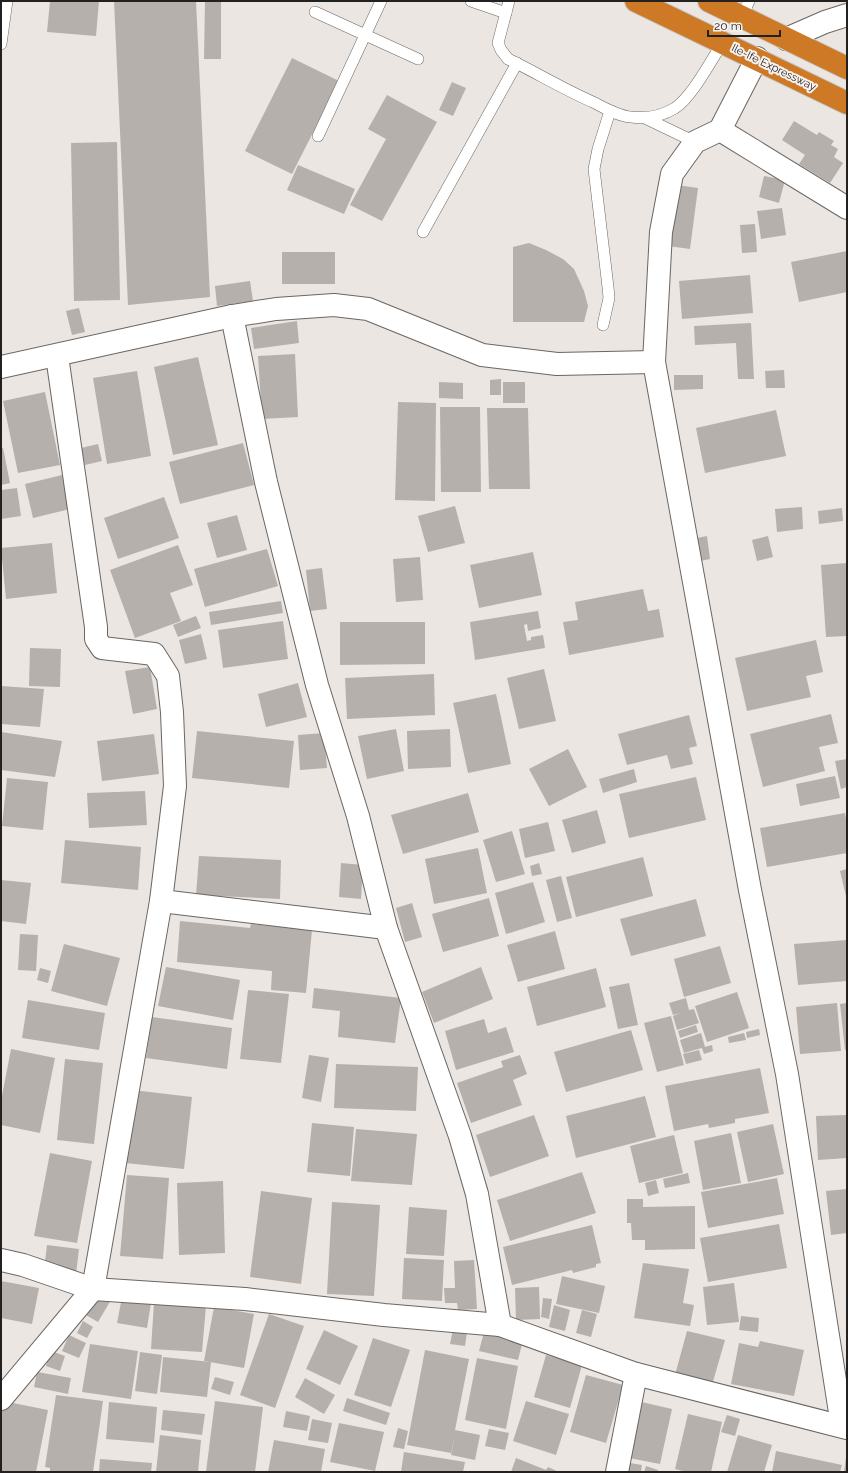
<svg xmlns="http://www.w3.org/2000/svg" width="848" height="1473" font-family="Raleway,sans-serif">
<style>
.building{fill:#b5b0ac}
.lines{fill:none;stroke-linecap:round;stroke-linejoin:round}
.lane-casing{stroke:#6b6663;stroke-width:12}
.street-casing{stroke:#6b6663;stroke-width:24}
.highway-casing{stroke:#c6c5c5;stroke-width:24}
.lane{stroke:#fff;stroke-width:11}
.street{stroke:#fff;stroke-width:22}
.highway{stroke:#cd7925;stroke-width:22}
.labels{text-anchor:middle;stroke-width:4;stroke-linejoin:round;paint-order:stroke}
.street-label{font-size:11px;fill:#232120;stroke:#f8f3ef}
</style>
<rect width="100%" height="100%" fill="#ebe6e1"/>
<!-- building -->
<g class="building">
<path d="M50,1H99L96,36L47,32Z"/>
<path d="M114,1H196L210,297L128,305Z"/>
<path d="M205,1H221V59H204Z"/>
<path d="M292,58L339,81L292,174L245,151Z"/>
<path d="M452,82L466,88L453,116L439,110Z"/>
<path d="M387,95L437,122L382,221L350,205L386,139L368,129Z"/>
<path d="M794,121L817,135L819,132L834,141L831,145L838,149L834,157L843,163L830,183L799,164L805,155L782,140Z"/>
<path d="M117,142L120,300L74,301L71,143Z"/>
<path d="M298,165L355,189L344,214L287,190Z"/>
<path d="M764,176L785,180L779,203L759,197Z"/>
<path d="M677,185L698,188L690,249L668,246Z"/>
<path d="M782,208L786,235L761,239L757,211Z"/>
<path d="M755,224L757,252L742,253L740,225Z"/>
<path d="M529,243L546,250L563,259L574,269L584,291L588,306L584,322H513V247Z"/>
<path d="M847,251V292L799,302L791,262Z"/>
<rect x="282" y="252" width="53" height="32"/>
<path d="M750,275L753,313L682,319L679,281Z"/>
<path d="M250,281L253,301L217,306L215,286Z"/>
<path d="M79,308L85,332L72,335L66,311Z"/>
<path d="M297,321L299,343L254,349L251,328Z"/>
<path d="M751,323L754,379H738L736,343L695,345L694,326Z"/>
<path d="M295,354L298,417L262,419L258,356Z"/>
<path d="M198,357L218,445L173,455L154,367Z"/>
<path d="M784,370L785,388H766L765,371Z"/>
<path d="M137,371L151,456L107,464L93,378Z"/>
<path d="M674,375H703V389L674,390Z"/>
<path d="M501,379V395H490V380Z"/>
<path d="M439,382L463,383V399L439,398Z"/>
<rect x="503" y="382" width="22" height="21"/>
<path d="M45,392L60,465L18,473L3,401Z"/>
<path d="M398,402L436,403L435,501L395,500Z"/>
<path d="M440,407H480L481,492H441Z"/>
<path d="M487,408H528L530,489H489Z"/>
<path d="M776,410L786,456L705,473L696,428Z"/>
<path d="M243,443L254,485L180,504L169,462Z"/>
<path d="M98,444L102,461L85,465L81,448Z"/>
<path d="M1,448H3L10,483L1,485Z"/>
<path d="M62,475L70,509L33,518L25,484Z"/>
<path d="M17,488L21,516L1,519V490Z"/>
<path d="M164,497L179,538L118,559L104,518Z"/>
<path d="M455,506L465,543L428,552L418,516Z"/>
<path d="M802,507L803,529L777,532L775,509Z"/>
<path d="M842,508L843,521L819,524L818,511Z"/>
<path d="M237,515L247,550L217,558L207,523Z"/>
<path d="M707,536L710,559L700,561L697,538Z"/>
<path d="M768,536L773,557L757,561L752,540Z"/>
<path d="M52,543L57,593L6,599L1,548Z"/>
<path d="M178,545L193,585L170,593L181,621L135,638L110,570Z"/>
<path d="M267,549L278,586L205,607L194,569Z"/>
<path d="M533,552L542,595L479,608L470,565Z"/>
<path d="M420,557L423,600L396,602L393,559Z"/>
<path d="M847,563V636L826,637L821,565Z"/>
<path d="M322,568L327,609L310,611L306,570Z"/>
<path d="M643,589L648,611L659,609L664,637L569,655L563,622L578,620L575,602Z"/>
<path d="M281,601L283,613L211,625L209,612Z"/>
<path d="M538,611L541,628L528,631L527,624L524,625L527,641L531,640V637L543,635L545,648L475,660L470,622Z"/>
<path d="M196,616L201,628L178,637L173,625Z"/>
<path d="M283,621L288,659L223,668L218,630Z"/>
<path d="M340,622H425V664L340,665Z"/>
<path d="M201,634L207,659L185,664L179,640Z"/>
<path d="M816,640L823,672L806,676L811,697L747,711L735,658Z"/>
<path d="M30,648L61,649L60,687L29,686Z"/>
<path d="M150,667L157,709L133,714L125,671Z"/>
<path d="M544,669L556,721L519,729L507,678Z"/>
<path d="M434,674L435,715L347,719L345,678Z"/>
<path d="M298,683L307,717L266,727L258,694Z"/>
<path d="M1,686L44,689L40,727L1,724Z"/>
<path d="M496,694L511,764L468,773L453,703Z"/>
<path d="M831,714L838,743L819,747L825,771L763,787L750,734Z"/>
<path d="M689,715L697,746L689,748L693,764L671,769L667,755L627,765L618,734Z"/>
<path d="M396,729L404,771L367,779L358,736Z"/>
<path d="M450,729L451,767L408,769L407,731Z"/>
<path d="M197,731L294,741L289,788L192,778Z"/>
<path d="M1,732L62,741L55,777L1,770Z"/>
<path d="M324,733L327,768L300,770L298,735Z"/>
<path d="M154,734L159,774L102,781L97,741Z"/>
<path d="M568,749L587,787L549,806L529,769Z"/>
<path d="M847,759V787L841,789L835,761Z"/>
<path d="M634,769L637,782L603,793L599,779Z"/>
<path d="M835,776L840,798L800,806L796,784Z"/>
<path d="M696,777L706,820L629,838L619,794Z"/>
<path d="M7,778L48,782L43,830L2,826Z"/>
<path d="M145,791L147,825L89,828L87,793Z"/>
<path d="M468,793L479,832L403,854L391,815Z"/>
<path d="M597,810L606,843L572,853L562,820Z"/>
<path d="M845,813L847,824V853L767,867L760,828Z"/>
<path d="M548,822L555,851L525,858L519,829Z"/>
<path d="M512,831L525,874L496,882L483,840Z"/>
<path d="M65,840L141,847L138,890L61,883Z"/>
<path d="M478,848L487,893L434,904L425,859Z"/>
<path d="M199,856L281,860L280,899L196,895Z"/>
<path d="M643,857L653,896L576,917L566,877Z"/>
<path d="M341,863L363,865L361,899L339,897Z"/>
<path d="M539,863L542,874L532,876L530,866Z"/>
<path d="M847,869V896H846L840,871Z"/>
<path d="M561,876L572,918L557,922L546,880Z"/>
<path d="M1,880L31,883L26,924L1,921Z"/>
<path d="M533,882L545,922L506,934L495,893Z"/>
<path d="M489,898L499,936L443,952L432,914Z"/>
<path d="M696,899L706,936L631,956L620,919Z"/>
<path d="M412,903L422,937L405,942L396,908Z"/>
<path d="M180,921L250,928L251,924L312,930L306,993L271,990L272,971L177,962Z"/>
<path d="M555,931L565,969L518,982L507,945Z"/>
<path d="M20,934L38,935L36,971L18,970Z"/>
<path d="M847,940V981L798,985L794,944Z"/>
<path d="M64,944L120,958L107,1006L51,991Z"/>
<path d="M720,946L731,983L684,997L674,959Z"/>
<path d="M166,967L240,980L233,1020L158,1006Z"/>
<path d="M481,967L493,999L434,1023L422,992Z"/>
<path d="M40,968L51,971L48,983L37,980Z"/>
<path d="M596,968L606,1007L537,1026L527,987Z"/>
<path d="M629,983L638,1025L618,1029L609,987Z"/>
<path d="M314,988L401,998L395,1043L338,1037L340,1011L312,1008Z"/>
<path d="M248,990L289,994L281,1063L240,1059Z"/>
<path d="M737,992L749,1028L707,1042L695,1006Z"/>
<path d="M686,998L689,1010L694,1009L699,1023L677,1030L673,1016L680,1013L673,1015L669,1003Z"/>
<path d="M28,1000L105,1013L99,1050L22,1038Z"/>
<path d="M837,1003L841,1051L800,1054L796,1007Z"/>
<path d="M847,1003V1050H845L840,1004Z"/>
<path d="M671,1016L684,1065L657,1072L644,1023Z"/>
<path d="M152,1017L232,1028L227,1069L146,1058Z"/>
<path d="M484,1019L488,1033L506,1027L514,1052L456,1070L445,1031Z"/>
<path d="M696,1025L698,1032L680,1038L678,1031Z"/>
<path d="M759,1029L760,1035L747,1038L746,1032Z"/>
<path d="M631,1030L643,1070L566,1092L554,1052Z"/>
<path d="M701,1033L705,1047L712,1045L713,1051L704,1054L702,1048L684,1053L680,1040Z"/>
<path d="M744,1033L746,1040L729,1043L728,1037Z"/>
<path d="M11,1049L55,1058L40,1133L1,1125V1101Z"/>
<path d="M699,1050L702,1060L686,1064L683,1054Z"/>
<path d="M309,1055L329,1058L321,1102L302,1098Z"/>
<path d="M520,1055L527,1074L513,1080L522,1105L471,1123L457,1083L503,1067L501,1061Z"/>
<path d="M65,1059L103,1063L94,1144L57,1140Z"/>
<path d="M336,1064L418,1067L416,1111L334,1108Z"/>
<path d="M760,1068L769,1113L735,1119V1123L709,1128L708,1124L674,1131L665,1086Z"/>
<path d="M133,1090L192,1097L184,1169L125,1163Z"/>
<path d="M645,1096L656,1137L576,1158L566,1116Z"/>
<path d="M534,1115L549,1156L490,1177L476,1135Z"/>
<path d="M847,1115V1158L818,1160L816,1116Z"/>
<path d="M312,1123L354,1127L350,1176L307,1172Z"/>
<path d="M773,1124L784,1174L748,1182L737,1132Z"/>
<path d="M356,1129L417,1134L412,1185L351,1181Z"/>
<path d="M731,1133L741,1183L703,1190L694,1141Z"/>
<path d="M674,1135L683,1173L639,1183L630,1146Z"/>
<path d="M50,1153L92,1161L77,1243L34,1236Z"/>
<path d="M582,1172L596,1213L510,1241L497,1200Z"/>
<path d="M688,1173L690,1183L665,1188L663,1179Z"/>
<path d="M127,1175L169,1178L163,1259L120,1256Z"/>
<path d="M777,1178L784,1214L708,1228L701,1192Z"/>
<path d="M656,1180L659,1193L648,1196L645,1183Z"/>
<path d="M223,1181L225,1253L179,1255L177,1183Z"/>
<path d="M847,1189V1233L831,1235L826,1191Z"/>
<path d="M261,1191L312,1198L301,1284L250,1277Z"/>
<path d="M627,1199H643V1207L695,1206V1249L645,1250V1240H632L631,1223H627Z"/>
<path d="M332,1202L380,1205L374,1296L327,1294Z"/>
<path d="M409,1207L447,1210L444,1256L406,1254Z"/>
<path d="M779,1224L787,1268L708,1282L700,1238Z"/>
<path d="M592,1225L601,1263L596,1264V1267L573,1273L572,1270L512,1285L503,1247Z"/>
<path d="M47,1245L79,1249L76,1274L44,1270Z"/>
<path d="M404,1258L444,1260L442,1301L402,1299Z"/>
<path d="M474,1260L477,1309L458,1310L457,1303H445L444,1288H455L454,1261Z"/>
<path d="M643,1263L689,1269L683,1303L694,1305L690,1326L634,1318Z"/>
<path d="M562,1276L605,1286L599,1313L556,1304Z"/>
<path d="M1,1281L39,1288L32,1324L1,1318Z"/>
<path d="M734,1283L739,1322L707,1325L703,1287Z"/>
<path d="M539,1287L540,1319L516,1320L515,1288Z"/>
<path d="M97,1292L111,1300L98,1322L84,1314Z"/>
<path d="M123,1292L152,1297L147,1328L117,1323Z"/>
<path d="M543,1298L552,1299L549,1319L541,1317Z"/>
<path d="M154,1302L206,1306L202,1352L151,1349Z"/>
<path d="M554,1305L570,1310L565,1331L549,1327Z"/>
<path d="M214,1307L254,1314L244,1368L204,1361Z"/>
<path d="M582,1310L597,1314L591,1337L576,1333Z"/>
<path d="M269,1314L304,1326L275,1408L240,1395Z"/>
<path d="M741,1316L759,1318L758,1332L739,1330Z"/>
<path d="M83,1321L93,1327L87,1338L77,1333Z"/>
<path d="M453,1329L467,1332L465,1346L450,1344Z"/>
<path d="M324,1330L358,1346L340,1385L306,1369Z"/>
<path d="M687,1331L725,1340L712,1385L675,1375Z"/>
<path d="M484,1332L523,1340L518,1360L479,1351Z"/>
<path d="M69,1335L86,1343L79,1358L62,1351Z"/>
<path d="M373,1338L410,1350L391,1407L354,1395Z"/>
<path d="M760,1341L804,1350L794,1396L731,1384L739,1343L758,1347Z"/>
<path d="M90,1344L138,1351L131,1399L82,1392Z"/>
<path d="M425,1350L469,1359L455,1430L480,1435L475,1460L451,1455L455,1435L451,1453L407,1445Z"/>
<path d="M51,1351L65,1356L60,1371L46,1366Z"/>
<path d="M140,1352L162,1355L157,1394L135,1391Z"/>
<path d="M546,1355L582,1365L570,1408L534,1397Z"/>
<path d="M163,1357L211,1362L207,1397L160,1392Z"/>
<path d="M477,1358L518,1366L506,1429L465,1420Z"/>
<path d="M37,1372L71,1378L68,1394L34,1387Z"/>
<path d="M586,1375L623,1385L606,1443L570,1432Z"/>
<path d="M215,1377L234,1382L230,1395L211,1389Z"/>
<path d="M305,1378L335,1395L324,1414L295,1397Z"/>
<path d="M56,1395L103,1401L93,1472H50V1468L45,1467Z"/>
<path d="M347,1398L390,1413L386,1425L343,1411Z"/>
<path d="M3,1401L48,1410L36,1472H1V1412Z"/>
<path d="M215,1401L263,1407L255,1472H206Z"/>
<path d="M526,1401L569,1414L556,1455L513,1441Z"/>
<path d="M637,1401L672,1409L660,1464L624,1457Z"/>
<path d="M109,1402L157,1407L154,1443L106,1439Z"/>
<path d="M163,1410L205,1414L202,1435L161,1430Z"/>
<path d="M286,1411L310,1416L307,1431L283,1427Z"/>
<path d="M688,1414L722,1422L711,1472H687L675,1469Z"/>
<path d="M727,1415L740,1419L735,1436L721,1432Z"/>
<path d="M312,1419L332,1423L328,1443L308,1440Z"/>
<path d="M339,1423L384,1432L375,1471L330,1462Z"/>
<path d="M398,1428L408,1431L404,1449L393,1447Z"/>
<path d="M489,1429L509,1433L505,1450L485,1446Z"/>
<path d="M160,1435L201,1440L198,1472H156Z"/>
<path d="M738,1435L772,1445L764,1472H727Z"/>
<path d="M274,1440L325,1449L321,1472H268Z"/>
<path d="M776,1451L842,1465L840,1472H772Z"/>
<path d="M404,1452L465,1462L463,1472H401Z"/>
<path d="M846,1457L847,1472H844Z"/>
<path d="M516,1458L546,1470L548,1467L559,1472H511Z"/>
<path d="M100,1459L152,1463L151,1472H99Z"/>
<path d="M624,1462L642,1465L641,1472H622Z"/>
<path d="M646,1466L658,1470L657,1472H644Z"/>
</g>
<g class="lines">
<defs>
<g id="lane">
<path d="M471,1L506,13"/>
<path d="M509,1L498,43L501,50L508,59C537,73 565,90 595,103C606,109 619,116 631,117C647,119 662,116 675,108C692,97 712,59 723,42"/>
<path d="M315,12L418,59"/>
<path d="M742,17L749,1"/>
<path d="M1,44L7,1"/>
<path d="M645,118L695,142"/>
<path d="M318,136L381,1"/>
<path d="M423,232L517,63"/>
<path d="M603,325L609,298L608,287L594,169L598,149L610,111"/>
</g>
<g id="street">
<path d="M786,39L825,22L847,15"/>
<path d="M757,58L720,130L695,142L672,174L661,232L654,362L750,890L787,1074L842,1425"/>
<path d="M720,130L847,208"/>
<path d="M232,316L266,482L317,685L358,816L386,928L460,1136L477,1194L500,1325"/>
<path d="M1,367L232,316L276,309L334,305L368,309L482,355L557,364L654,362"/>
<path d="M161,901L386,928"/>
<path d="M1,1260L23,1265L93,1289L245,1299L384,1315L500,1325L636,1374L847,1428"/>
<path d="M1,1399L93,1289L161,901L175,786L172,712L168,676L154,654L102,648L96,639V627L57,356"/>
<path d="M617,1472L636,1374"/>
</g>
<g id="highway">
<path d="M636,1L847,103"/>
<path d="M709,1L847,68"/>
</g>
</defs>
<!-- lane casing -->
<use href="#lane" class="lane-casing"/>
<!-- street casing -->
<use href="#street" class="street-casing"/>
<!-- highway casing -->
<use href="#highway" class="highway-casing"/>
<!-- lane -->
<use href="#lane" class="lane"/>
<!-- street -->
<use href="#street" class="street"/>
<!-- highway -->
<use href="#highway" class="highway"/>
</g>
<g class="labels">
<!-- street labels -->
<g class="street-label">
<text transform="translate(774 67) rotate(26)" y="4">Ile-Ife Expressway</text>
</g>
</g>
<!-- border -->
<rect width="848" height="1473" fill="none" stroke="#232120" stroke-width="4"/>
<!-- scale -->
<path d="M708 30v6h72v-6" fill="none" stroke="#232120" stroke-width="2"/>
<text x="714" y="30" font-size="12" fill="#232120" stroke="#f8f3ef" stroke-width="3" paint-order="stroke">20 m</text>
</svg>
